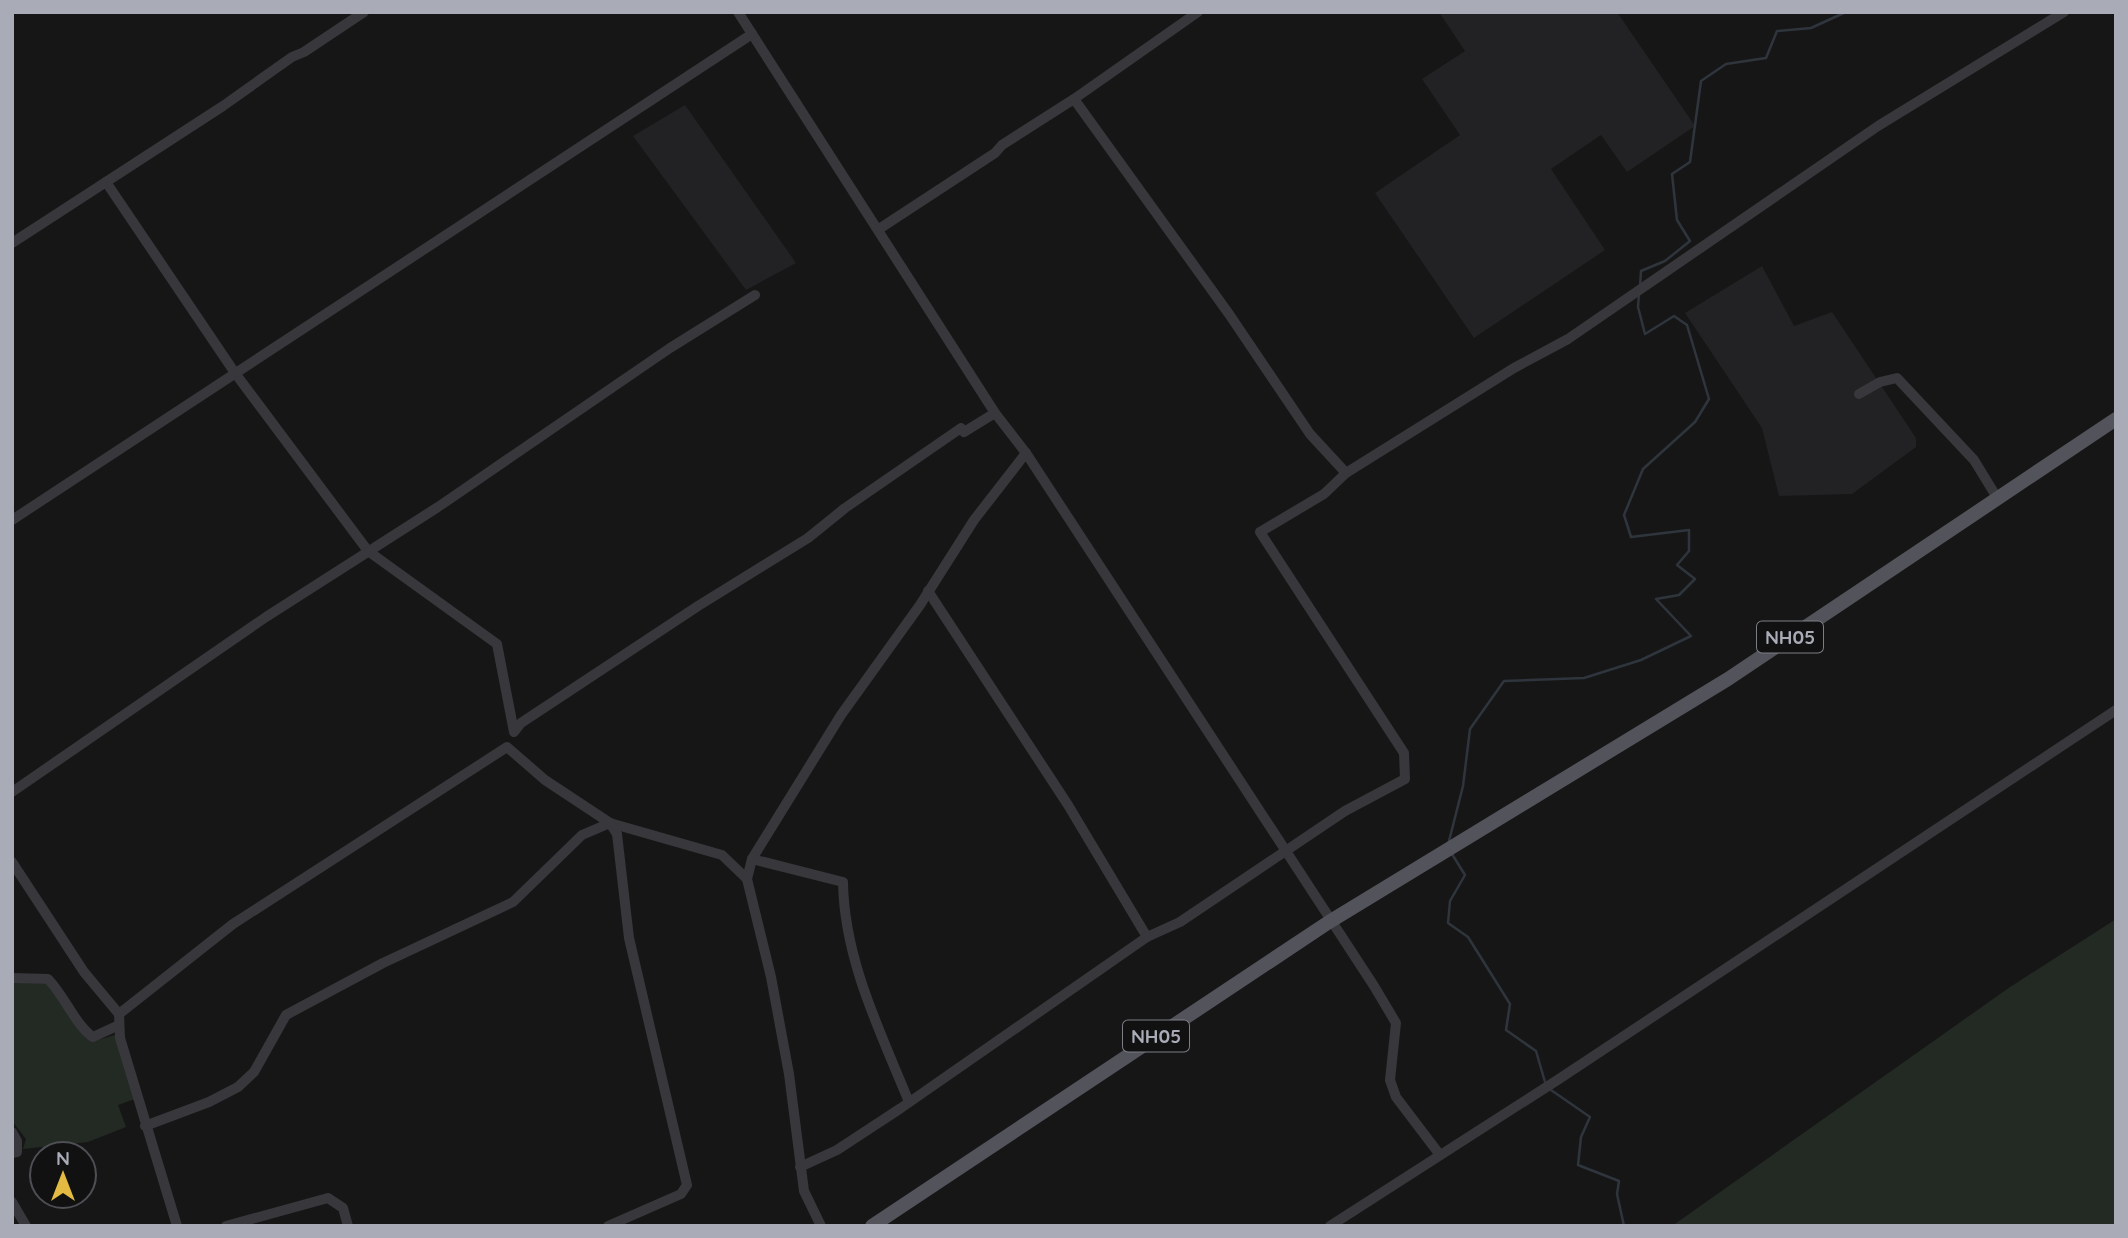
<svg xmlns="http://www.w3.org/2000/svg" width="2128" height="1238" font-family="Quicksand,sans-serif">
	<rect width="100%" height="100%" fill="#161617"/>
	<!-- built -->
	<g fill="#222224">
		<path d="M1439 12H1617L1695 126 1627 172 1601 135 1551 169 1605 250 1474 338 1375 193 1460 135 1422 79 1465 51Z"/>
		<path d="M685 105 796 263 746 290 633 136Z"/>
		<path d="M1762 266 1794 326 1832 312 1916 438V447L1852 494 1779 496 1762 428 1685 313Z"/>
	</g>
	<!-- green -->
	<g fill="#222a23">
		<path d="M2116 919V1226H1672L2010 987Z"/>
		<path d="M12 982 48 984 91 1042 115 1035 135 1099 118 1105 126 1127 88 1142 23 1149 26 1139 12 1121Z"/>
	</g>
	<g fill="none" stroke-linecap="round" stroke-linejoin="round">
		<!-- stream -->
		<g stroke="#2f353c" stroke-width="2.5">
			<path d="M1640 286 1641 271 1665 261 1690 241 1677 220 1672 174 1690 162 1701 81 1726 64 1766 58 1777 31 1811 28 1846 12"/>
			<path d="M1449 841 1463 786 1470 729 1504 681 1584 678 1641 660 1691 636 1656 599 1679 595 1695 579 1677 565 1689 551V530L1631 537 1624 515 1643 469 1695 422 1709 399 1687 325 1674 316 1645 334 1638 307 1639 293"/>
			<path d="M1452 854 1465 875 1450 901 1448 923 1468 937 1510 1004 1506 1030 1536 1051 1545 1082"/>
			<path d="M1551 1090 1590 1117 1581 1137 1578 1165 1619 1181 1617 1194 1624 1226"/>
		</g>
		<!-- minor -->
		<g stroke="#37373c" stroke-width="10">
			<path d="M738 12 995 413 1026 453 1374 986 1396 1023 1390 1080 1396 1097 1440 1155"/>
			<path d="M106 182 235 373 368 551 497 644 514 732 521 723 698 606 808 538 845 508 961 428 964 432 995 413"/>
			<path d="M879 229 995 153 1002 145 1074 99 1198 12"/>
			<path d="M12 243 223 106 292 57 304 52 364 12"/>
			<path d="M1859 394 1880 382 1897 378 1974 460 1996 496"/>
			<path d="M1346 473 1514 368 1568 339 1878 126 2064 12"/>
			<path d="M12 520 752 34"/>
			<path d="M928 591 1068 805 1147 937"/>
			<path d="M12 792 266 617 438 507 670 348 755 295"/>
			<path d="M752 859 843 882C844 959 880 1031 909 1102"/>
			<path d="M12 862 84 972 119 1014 120 1038 177 1226"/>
			<path d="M12 978 48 979C64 995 76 1026 93 1037L119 1025"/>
			<path d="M119 1014 233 924 507 747 545 780 610 823 722 855 747 879"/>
			<path d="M145 1126 209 1102 238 1087 254 1072 286 1015 383 963 513 902 582 835 610 823 617 834 629 938 687 1185 681 1194 608 1226"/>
			<path d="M12 1132 17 1141V1152L12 1153"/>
			<path d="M800 1167 837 1150 901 1108 1147 937 1180 922 1345 811 1405 779 1404 753 1260 532 1324 494 1346 473 1310 434 1229 314 1074 99"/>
			<path d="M12 1202 26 1226"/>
			<path d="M226 1226 328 1198 343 1208 348 1226"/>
			<path d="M821 1226 804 1191 789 1074 771 977 747 879 752 859 841 715 920 605 974 520 1026 453"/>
			<path d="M1330 1226 1559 1079 2116 710"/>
		</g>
		<!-- major -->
		<path stroke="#53545b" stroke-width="14" d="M872 1226 1329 922 1728 679 2116 419"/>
	</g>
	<g text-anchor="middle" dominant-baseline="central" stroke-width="7" stroke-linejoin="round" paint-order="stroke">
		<!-- shield labels -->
		<g fill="#111112" stroke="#7b7e85" stroke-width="2">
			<rect x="1757" y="621.5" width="66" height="31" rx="5"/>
			<rect x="1123" y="1020.5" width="66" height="31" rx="5"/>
		</g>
		<g font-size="19" font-weight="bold" fill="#a9acb6">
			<text x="1790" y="637">NH05</text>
			<text x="1156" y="1036">NH05</text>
		</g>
	</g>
	<!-- border -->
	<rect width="2128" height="1238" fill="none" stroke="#a9acb6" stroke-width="28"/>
	<!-- north arrow -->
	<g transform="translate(63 1175)"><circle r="33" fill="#111112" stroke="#4e4f54" stroke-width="2"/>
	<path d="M0-5L12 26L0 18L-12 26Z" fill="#e3bb42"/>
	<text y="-10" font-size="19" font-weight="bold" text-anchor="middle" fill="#a9acb6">N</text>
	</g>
</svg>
